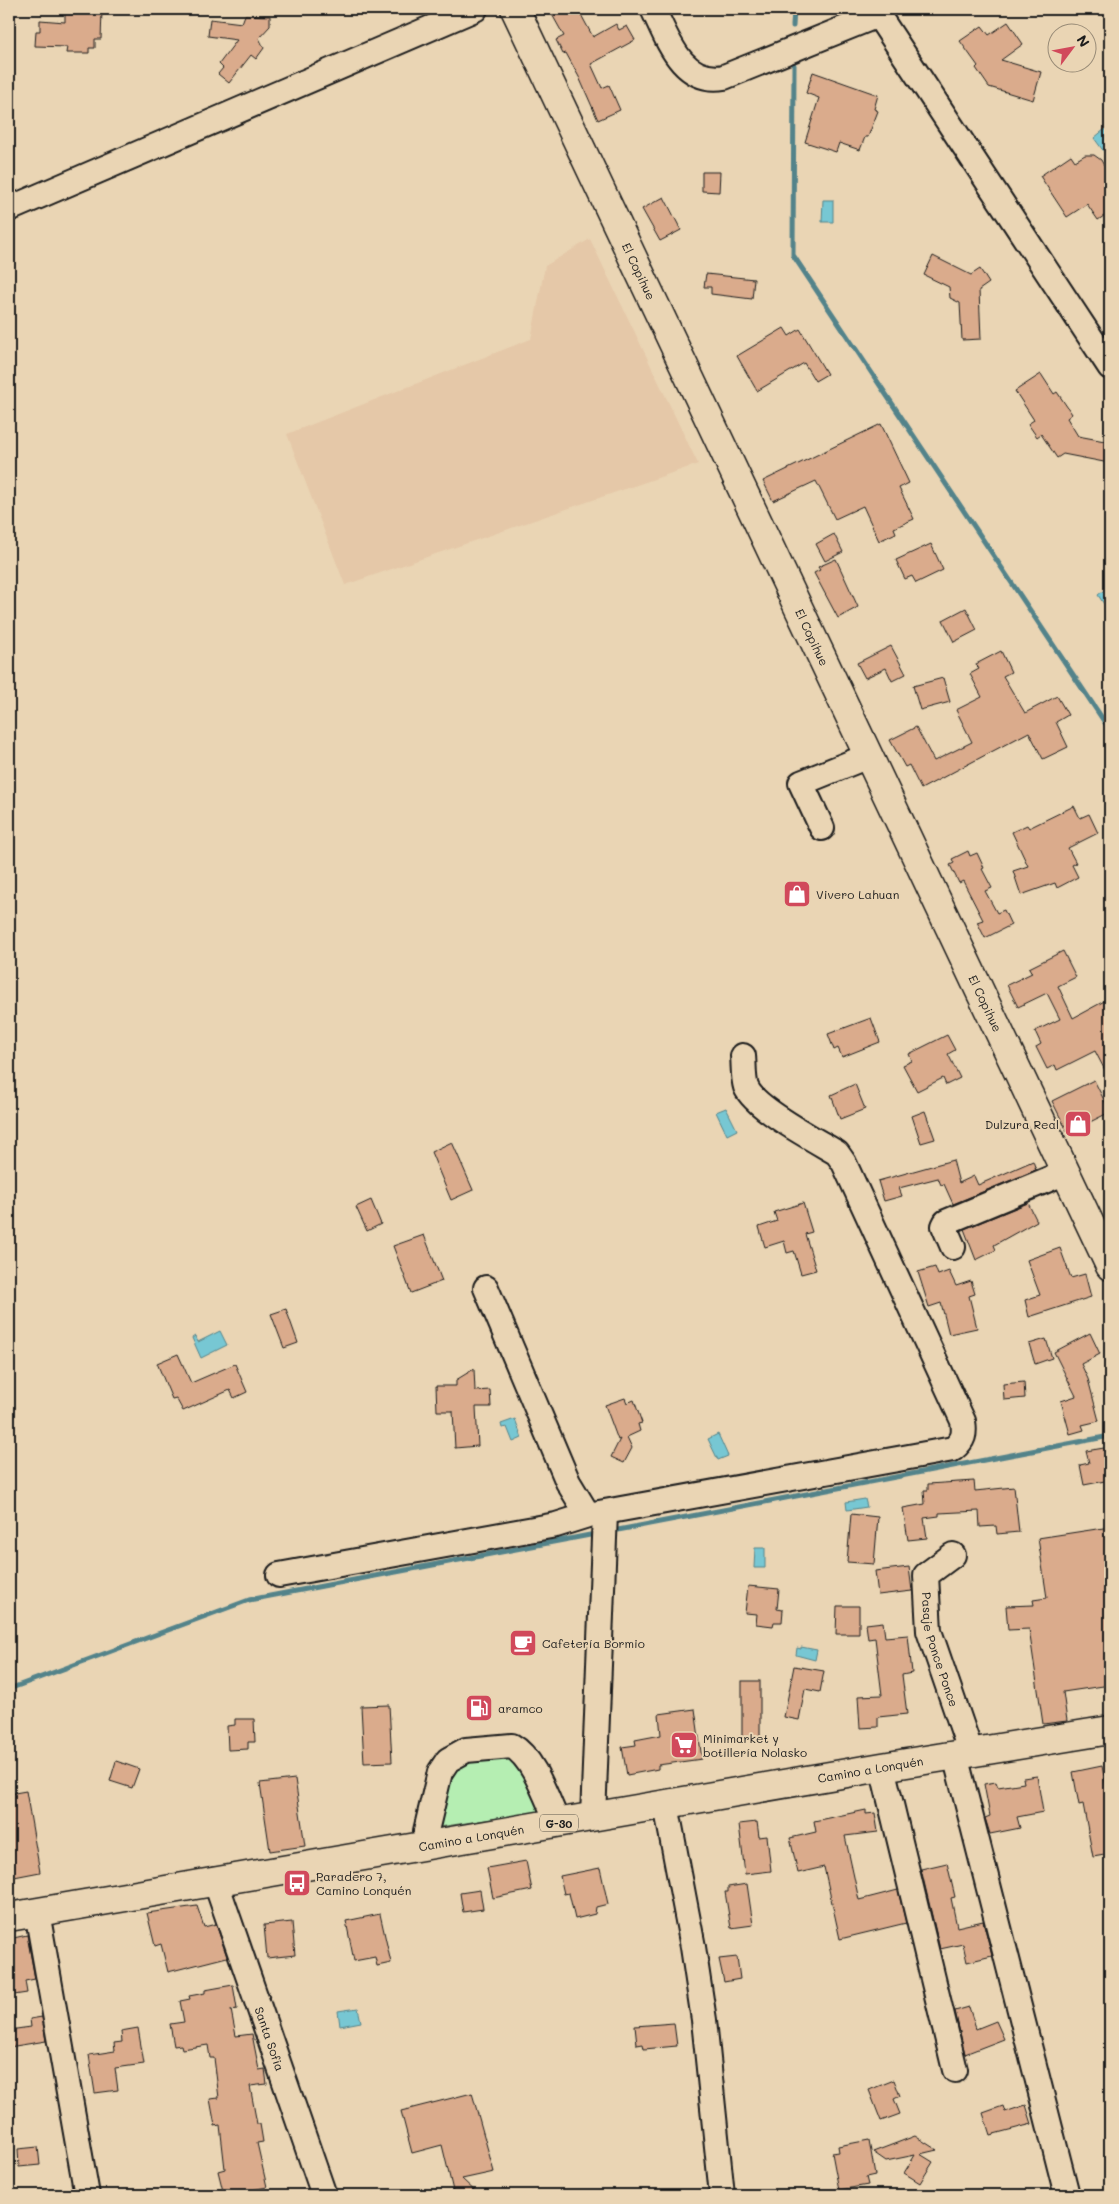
<svg xmlns="http://www.w3.org/2000/svg" width="1119" height="2204" font-family="Mali,sans-serif">
	<rect width="100%" height="100%" fill="#ead5b4"/>
	<filter id="ink" filterUnits="userSpaceOnUse"><feTurbulence type="fractalNoise" baseFrequency=".02" numOctaves="2"/><feDisplacementMap in="SourceGraphic" scale="10" xChannelSelector="R" yChannelSelector="G"/><feConvolveMatrix kernelMatrix="1 2 1 2 8 2 1 2 1" color-interpolation-filters="sRGB"/></filter>
	<g filter="url(#ink)">
		<!-- built -->
		<path fill="#e5c8a8" d="M590 239 698 464 345 585 287 434 531 339 545 266Z"/>
		<!-- green -->
		<path fill="#b5eeb2" stroke="#688567" d="M506 1755 518 1765 542 1806 538 1812 439 1827 451 1763Z"/>
		<!-- water -->
		<g fill="#77c7d3" stroke="#53838a">
			<path d="M1105 129 1110 136V160L1094 138Z"/>
			<path d="M823 200H833V222H822Z"/>
			<path d="M1108 587 1110 590V613L1098 595Z"/>
			<path d="M726 1108 737 1130 727 1135 716 1112Z"/>
			<path d="M220 1331 227 1345 201 1358 192 1338 195 1336 198 1342Z"/>
			<path d="M515 1419 522 1438 513 1442 507 1427 502 1428 501 1424Z"/>
			<path d="M718 1434 728 1456 718 1460 708 1439Z"/>
			<path d="M865 1499 867 1507 847 1510 846 1502Z"/>
			<path d="M755 1548H765V1568H754Z"/>
			<path d="M801 1647 817 1650 815 1660 796 1655 797 1648 801 1649Z"/>
			<path d="M358 2008 361 2022 340 2026 338 2011Z"/>
		</g>
		<g fill="none" stroke-linecap="round" stroke-linejoin="round">
			<!-- stream -->
			<g stroke="#53838a" stroke-width="5">
				<path d="M793 26 794 9"/>
				<path d="M794 65 793 255 1110 730"/>
				<path d="M618 1530 1110 1436"/>
				<path d="M9 1689 249 1600 590 1535"/>
			</g>
		</g>
		<!-- building -->
		<g fill="#daab8c" stroke="#1c1c1c">
			<path d="M69 9H92V11H102L101 39H95V48H89V53H66L67 47 35 46 36 31H40V20L65 22V12H69Z"/>
			<path d="M549 9H578L593 37 616 24 619 30 627 26 635 40 591 64 602 88 609 85 620 110 598 120 579 77 566 53 563 54 556 40 564 36Z"/>
			<path d="M245 15 270 16V26L259 38 264 48 256 59 251 55 229 83 218 74 223 68 219 64 237 40 208 36 210 19 242 23Z"/>
			<path d="M1008 22 1023 44 1001 60 1041 72 1033 100 989 87 976 68 978 66 960 41 982 26 989 35Z"/>
			<path d="M813 72 878 95 874 109 878 111 868 137H865L860 150 839 143 836 152 805 142 819 98 806 93Z"/>
			<path d="M1071 155 1075 161 1085 155H1094L1101 160 1110 177V212L1098 220 1087 204 1067 217 1040 176Z"/>
			<path d="M702 172H720L719 192 702 191Z"/>
			<path d="M664 197 681 230 660 241 642 209Z"/>
			<path d="M933 256 971 275 980 269 989 283 979 290 981 339 962 340 960 303 950 298 949 287 924 275Z"/>
			<path d="M706 274 754 279 752 299 711 294V287H704Z"/>
			<path d="M784 328 789 336 800 329 827 374 815 381 804 363 757 391 737 356Z"/>
			<path d="M1041 374 1054 394 1057 392 1072 414 1067 418 1078 436 1110 442 1109 463 1063 454 1057 458 1041 434 1037 437 1028 424 1034 420 1015 391Z"/>
			<path d="M881 424 909 483 899 488 914 519 894 528 896 533 879 541 863 506 835 519 816 481 773 501 763 481Z"/>
			<path d="M834 534 843 552 825 561 816 544Z"/>
			<path d="M931 544 943 570 916 583 912 576 905 579 896 560Z"/>
			<path d="M836 559 858 607 838 618 814 573 820 570 818 567Z"/>
			<path d="M966 608 977 630 954 642 943 620Z"/>
			<path d="M891 646 906 674 892 681 886 668 865 678 857 663Z"/>
			<path d="M1001 651 1011 672 1003 676 1025 713 1057 696 1068 715 1056 722 1068 747 1043 759 1029 732 921 789 909 765 905 767 890 740 916 727 934 761 972 742 956 710 982 697 970 674 979 669 976 664Z"/>
			<path d="M943 678 950 702 920 710 913 686Z"/>
			<path d="M1074 806 1080 818 1089 814 1098 833 1068 848 1076 863 1072 865 1078 877 1057 888 1055 883 1021 895 1013 871 1028 866 1012 832 1027 825 1029 828Z"/>
			<path d="M968 851 970 856 977 853 984 868 982 869 992 888 985 891 997 913 1004 910 1011 925 985 938 977 922 983 920 963 881 959 883 950 865 954 863 952 859Z"/>
			<path d="M1063 951 1076 977 1058 986 1073 1018 1110 998V1080L1095 1051 1057 1070 1055 1065 1047 1069 1036 1047 1041 1044 1035 1031 1060 1019 1047 993 1018 1007 1007 985 1032 973 1029 968Z"/>
			<path d="M871 1018 880 1042 842 1057 838 1048 834 1050 828 1034Z"/>
			<path d="M947 1035 955 1050 948 1054 960 1078 946 1085 943 1078 917 1091 903 1065 912 1061 909 1054Z"/>
			<path d="M1094 1080 1110 1112 1068 1133 1052 1101Z"/>
			<path d="M855 1084 865 1109 840 1119 831 1095Z"/>
			<path d="M925 1111 935 1139 921 1143 912 1116Z"/>
			<path d="M452 1142 473 1190 451 1200 431 1152Z"/>
			<path d="M953 1160 959 1183 974 1176 978 1185 1033 1161 1036 1170 953 1204 944 1184 941 1185 938 1178 899 1188 902 1196 884 1201 878 1181Z"/>
			<path d="M371 1200 381 1224 367 1231 356 1207Z"/>
			<path d="M803 1203 812 1232 805 1234 816 1270 801 1274 794 1251 787 1253 784 1241 765 1247 759 1227 777 1221 774 1212Z"/>
			<path d="M1028 1203 1037 1221 994 1245 996 1250 976 1260 964 1229Z"/>
			<path d="M424 1235 442 1281 411 1293 393 1246Z"/>
			<path d="M1060 1248 1071 1278 1085 1274 1091 1297 1029 1317 1025 1300 1040 1295 1027 1260Z"/>
			<path d="M935 1267 938 1275 949 1271 956 1286 971 1281 975 1294 969 1296 977 1328 949 1334 941 1303 929 1307 918 1272Z"/>
			<path d="M286 1309 298 1343 284 1348 271 1314Z"/>
			<path d="M1090 1333 1100 1354 1081 1364 1088 1379 1099 1421 1082 1425 1084 1430 1070 1434 1061 1401 1076 1396 1054 1352Z"/>
			<path d="M1046 1339 1052 1358 1035 1364 1029 1344Z"/>
			<path d="M178 1354 191 1383 235 1364 247 1392 234 1398 230 1390 183 1411 176 1398 172 1399 157 1363Z"/>
			<path d="M474 1369 475 1391 490 1390 491 1407H476L478 1446 455 1448 453 1411H437L436 1386H456V1380Z"/>
			<path d="M1024 1382 1025 1398 1004 1400 1003 1384Z"/>
			<path d="M625 1398 627 1403 634 1400 642 1423 638 1424 640 1431 627 1437 632 1448 624 1463 611 1457 620 1439 618 1440 605 1405Z"/>
			<path d="M1110 1447V1480L1084 1485 1080 1465 1089 1463 1086 1451Z"/>
			<path d="M974 1481 975 1491 1014 1487 1019 1532 997 1534 996 1526 980 1527 979 1511 939 1513V1516L924 1518 927 1538 908 1540 903 1508 925 1504 924 1490H928V1484Z"/>
			<path d="M851 1514 878 1517 874 1564 847 1562Z"/>
			<path d="M1110 1527V1685L1063 1692 1067 1721 1043 1724 1029 1629 1008 1630 1006 1606 1034 1605 1033 1600 1047 1598 1038 1538Z"/>
			<path d="M909 1567 912 1591 878 1595 875 1571Z"/>
			<path d="M748 1586 779 1589 777 1609 783 1610 782 1622H774L773 1626 756 1624 757 1614 745 1613Z"/>
			<path d="M837 1606H859V1634H836Z"/>
			<path d="M883 1622 885 1637 908 1635 912 1673 902 1675 907 1714 878 1717V1727L860 1728 858 1696 882 1695 875 1638 868 1639 866 1624Z"/>
			<path d="M794 1666 824 1671 820 1692 805 1689 799 1720 784 1717Z"/>
			<rect x="742" y="1681" width="18" height="56"/>
			<path d="M389 1705 392 1762 364 1763 361 1706Z"/>
			<path d="M695 1709 702 1759 658 1765V1769L627 1775 622 1747 636 1745 635 1740 661 1735 659 1714Z"/>
			<path d="M235 1719H254L255 1742H248V1749L228 1750 227 1726 235 1725Z"/>
			<path d="M116 1761 139 1769 132 1788 110 1781Z"/>
			<path d="M1102 1766 1110 1808V1854L1093 1857 1083 1804 1079 1805 1073 1772Z"/>
			<path d="M1037 1776 1043 1812 1017 1817 1020 1828 990 1834 985 1818 990 1816 984 1784 996 1782 998 1787 1024 1783 1023 1778Z"/>
			<path d="M295 1779 305 1846 270 1851 260 1783Z"/>
			<path d="M26 1791 40 1872 9 1878V1794Z"/>
			<path d="M866 1810V1814L875 1813 878 1832 845 1836 859 1900 898 1890 906 1923 840 1939 824 1867 798 1873 790 1838 816 1832 814 1821Z"/>
			<path d="M757 1822 759 1837 767 1836 771 1871 745 1874 739 1824Z"/>
			<path d="M526 1861 532 1890 493 1898 487 1868Z"/>
			<path d="M947 1863 955 1897 951 1898 957 1927 983 1921 992 1956 967 1962 963 1944 940 1949 921 1869Z"/>
			<path d="M600 1868 608 1904 596 1907 595 1914 575 1919 569 1893 564 1894 560 1876Z"/>
			<path d="M747 1884 753 1925 731 1928 725 1892H728V1887Z"/>
			<path d="M480 1890 483 1909 463 1912 460 1893Z"/>
			<path d="M197 1906 204 1927 216 1924 227 1957 168 1972 161 1944 155 1946 147 1913Z"/>
			<path d="M380 1914 391 1963 377 1966 375 1957 354 1961 346 1921Z"/>
			<path d="M292 1922 295 1955 267 1958 264 1925Z"/>
			<path d="M27 1935 35 1979 25 1981 27 1993 14 1995 9 1968V1939Z"/>
			<path d="M737 1957 740 1979 724 1982 719 1959Z"/>
			<path d="M233 1985 237 2009 231 2010 236 2036 252 2034 259 2070 265 2069 267 2084 250 2086 257 2124H260L263 2142 257 2143 267 2187 241 2192 242 2195H224L218 2171 225 2169 220 2125 215 2126 210 2099 219 2098 214 2058H210L208 2045 182 2049 181 2045 174 2046 170 2024 184 2022 180 2001 190 1999 189 1996 205 1993V1990Z"/>
			<path d="M969 2007 976 2029 996 2021 1004 2039 965 2054 955 2011Z"/>
			<path d="M42 2017 46 2041 9 2047V2030L31 2027 30 2019Z"/>
			<path d="M674 2023 677 2046 644 2049 643 2044 637 2045 635 2026Z"/>
			<path d="M138 2028 144 2064 115 2068 118 2090 95 2093 89 2055 115 2051 114 2043 122 2042 121 2031Z"/>
			<path d="M894 2080 900 2096 894 2099 900 2114 881 2121 869 2090Z"/>
			<path d="M472 2093 494 2172 462 2179 479 2195H454L442 2145 412 2153 401 2111Z"/>
			<path d="M1026 2105 1032 2124 990 2135 983 2113 1003 2106 1005 2112Z"/>
			<path d="M915 2136 937 2150 920 2154 933 2162 920 2183 904 2173 915 2155 886 2161 873 2152Z"/>
			<path d="M869 2140 875 2175 866 2177 868 2185 839 2190 832 2153 839 2152 838 2146Z"/>
			<path d="M38 2147 40 2165 19 2167 18 2149Z"/>
		</g>
		<g fill="none" stroke-linecap="round" stroke-linejoin="round">
			<!-- minor casing -->
			<g stroke="#1c1c1c" stroke-width="28">
				<g id="minor">
					<path d="M653 9C668 40 682 84 724 77L878 15 1110 367"/>
					<path d="M9 209 475 9"/>
					<path d="M822 828 801 783 868 756"/>
					<path d="M953 1247 944 1226 946 1222 1066 1172"/>
					<path d="M486 1288 568 1482 588 1515"/>
					<path id="s1" d="M953 1555 926 1575 929 1631 971 1753"/>
					<path d="M279 1575 556 1525 588 1515 953 1449C964 1440 965 1434 963 1421L844 1163 837 1153C817 1141 754 1108 746 1087 743 1078 744 1065 743 1056"/>
					<path d="M955 1755 1067 2195"/>
					<path d="M882 1767 955 2070"/>
					<path d="M666 1805 693 1947 704 2020 722 2195"/>
					<path d="M593 1817 605 1513"/>
					<path d="M426 1845V1831L440 1772 448 1760 466 1750 512 1746C534 1758 547 1800 558 1823"/>
					<path id="s2" d="M215 1880 324 2195"/>
					<path d="M37 1912 87 2195"/>
				</g>
			</g>
			<!-- major casing -->
			<g stroke="#1c1c1c" stroke-width="31">
				<g id="major">
					<path id="s3" d="M515 9 1110 1266"/>
					<path id="s4" d="M9 1917 882 1767 1110 1730"/>
				</g>
			</g>
			<!-- minor -->
			<use href="#minor" stroke="#ead5b4" stroke-width="24"/>
			<!-- major -->
			<use href="#major" stroke="#ead5b4" stroke-width="28"/>
		</g>
	</g>
	<!-- icons -->
	<defs>
		<g id="shop-square" transform="scale(1.4375)"><rect x="-9" y="-9" width="18" height="18" rx="4" fill="#d1495b" stroke="#ead5b4"/><path d="M-5-2.5h2.3a2.7 3.5 0 0 1 5.4 0H5L5.5 6h-11ZM-1.5-2.5h3a1.5 2.3 0 0 0-3 0Z" fill="#fff"/></g>
		<g id="cafe-square" transform="scale(1.4375)"><rect x="-9" y="-9" width="18" height="18" rx="4" fill="#d1495b" stroke="#ead5b4"/><path d="M-5.5-4.5H6V0H3Q3 3.5 0 3.5H-2.5Q-5.5 3.5-5.5 0ZM3-3.2v2h1.7v-2ZM-6 4.5H4V6H-6Z" fill="#fff"/></g>
		<g id="fuel-square" transform="scale(1.4375)"><rect x="-9" y="-9" width="18" height="18" rx="4" fill="#d1495b" stroke="#ead5b4"/><path d="M-5.5-6h7V0h2V4h1.3V-2.5L3-4.5l.8-.8L6-3V5H2.5V1h-1V6h-7ZM-4.2-4.7v3.2H.2V-4.7Z" fill="#fff"/></g>
		<g id="supermarket-square" transform="scale(1.4375)"><rect x="-9" y="-9" width="18" height="18" rx="4" fill="#d1495b" stroke="#ead5b4"/><path d="M-6-5.5h2.5l.6 2H6L4.5 2H-2.5L-4.4-4H-6ZM-1.5 3.2a1.3 1.3 0 1 0 .1 0ZM3 3.2a1.3 1.3 0 1 0 .1 0Z" fill="#fff"/></g>
		<g id="bus-square" transform="scale(1.4375)"><rect x="-9" y="-9" width="18" height="18" rx="4" fill="#d1495b" stroke="#ead5b4"/><path d="M-5-6H5V4H4V6H2V4H-2V6H-4V4H-5ZM-3.5-4V0h7V-4ZM-3.5 1.2v1.5H-2V1.2ZM2 1.2v1.5H3.5V1.2Z" fill="#fff"/></g>
	</defs>
	<g fill-rule="evenodd">
		<use href="#shop-square" x="797" y="894"/>
		<use href="#shop-square" x="1078" y="1124"/>
		<use href="#cafe-square" x="523" y="1643"/>
		<use href="#fuel-square" x="479" y="1708"/>
		<use href="#supermarket-square" x="684" y="1745"/>
		<use href="#bus-square" x="297" y="1883"/>
	</g>
	<g text-anchor="middle" dominant-baseline="central" stroke-width="4" stroke-linejoin="round" paint-order="stroke">
		<!-- shield labels -->
		<rect fill="#ead5b4" stroke="#5a544a" stroke-width="1" x="540" y="1814.5" width="38" height="17" rx="4"/>
		<g font-size="11" font-weight="bold" fill="#1c1c1c">
			<text x="559" y="1823">G-30</text>
		</g>
		<!-- street labels -->
		<g font-size="12" fill="#1c1c1c" stroke="#ead5b4">
			<text stroke="none"><textPath href="#s3" startOffset="290">El Copihue</textPath></text>
			<text stroke="none"><textPath href="#s3" startOffset="695">El Copihue</textPath></text>
			<text stroke="none"><textPath href="#s3" startOffset="1100">El Copihue</textPath></text>
			<text stroke="none"><textPath href="#s1" startOffset="110">Pasaje Ponce Ponce</textPath></text>
			<text stroke="none"><textPath href="#s4" startOffset="874">Camino a Lonquén</textPath></text>
			<text stroke="none"><textPath href="#s4" startOffset="469">Camino a Lonquén</textPath></text>
			<text stroke="none"><textPath href="#s2" startOffset="168">Santa Sofia</textPath></text>
		</g>
		<!-- poi labels -->
		<g font-size="12" fill="#1c1c1c" stroke="#ead5b4" text-anchor="start">
			<text x="816" y="894">Vivero Lahuan</text>
			<text x="1059" y="1124" text-anchor="end">Dulzura Real</text>
			<text x="542" y="1643">Cafetería Bormio</text>
			<text x="498" y="1708">aramco</text>
			<text x="703" y="1738">Minimarket y<tspan x="703" dy="14">botillería Nolasko</tspan></text>
			<text x="316" y="1876">Paradero 7,<tspan x="316" dy="14">Camino Lonquén</tspan></text>
		</g>
	</g>
	<!-- margin -->
	<rect width="1119" height="2204" fill="none" stroke="#ead5b4" stroke-width="30"/>
	<rect x="15" y="15" width="1089" height="2174" fill="none" stroke="#1c1c1c" stroke-width="2" filter="url(#ink)"/>
	<!-- north arrow -->
	<g transform="translate(1072 48) rotate(58)"><circle r="24" fill="#ead5b4" stroke="#988b77"/>
	<path d="M0-4L9 19L0 12L-9 19Z" fill="#d1495b"/>
	<text y="-8" font-size="14" font-weight="bold" text-anchor="middle" fill="#1c1c1c">N</text>
	</g>
</svg>
